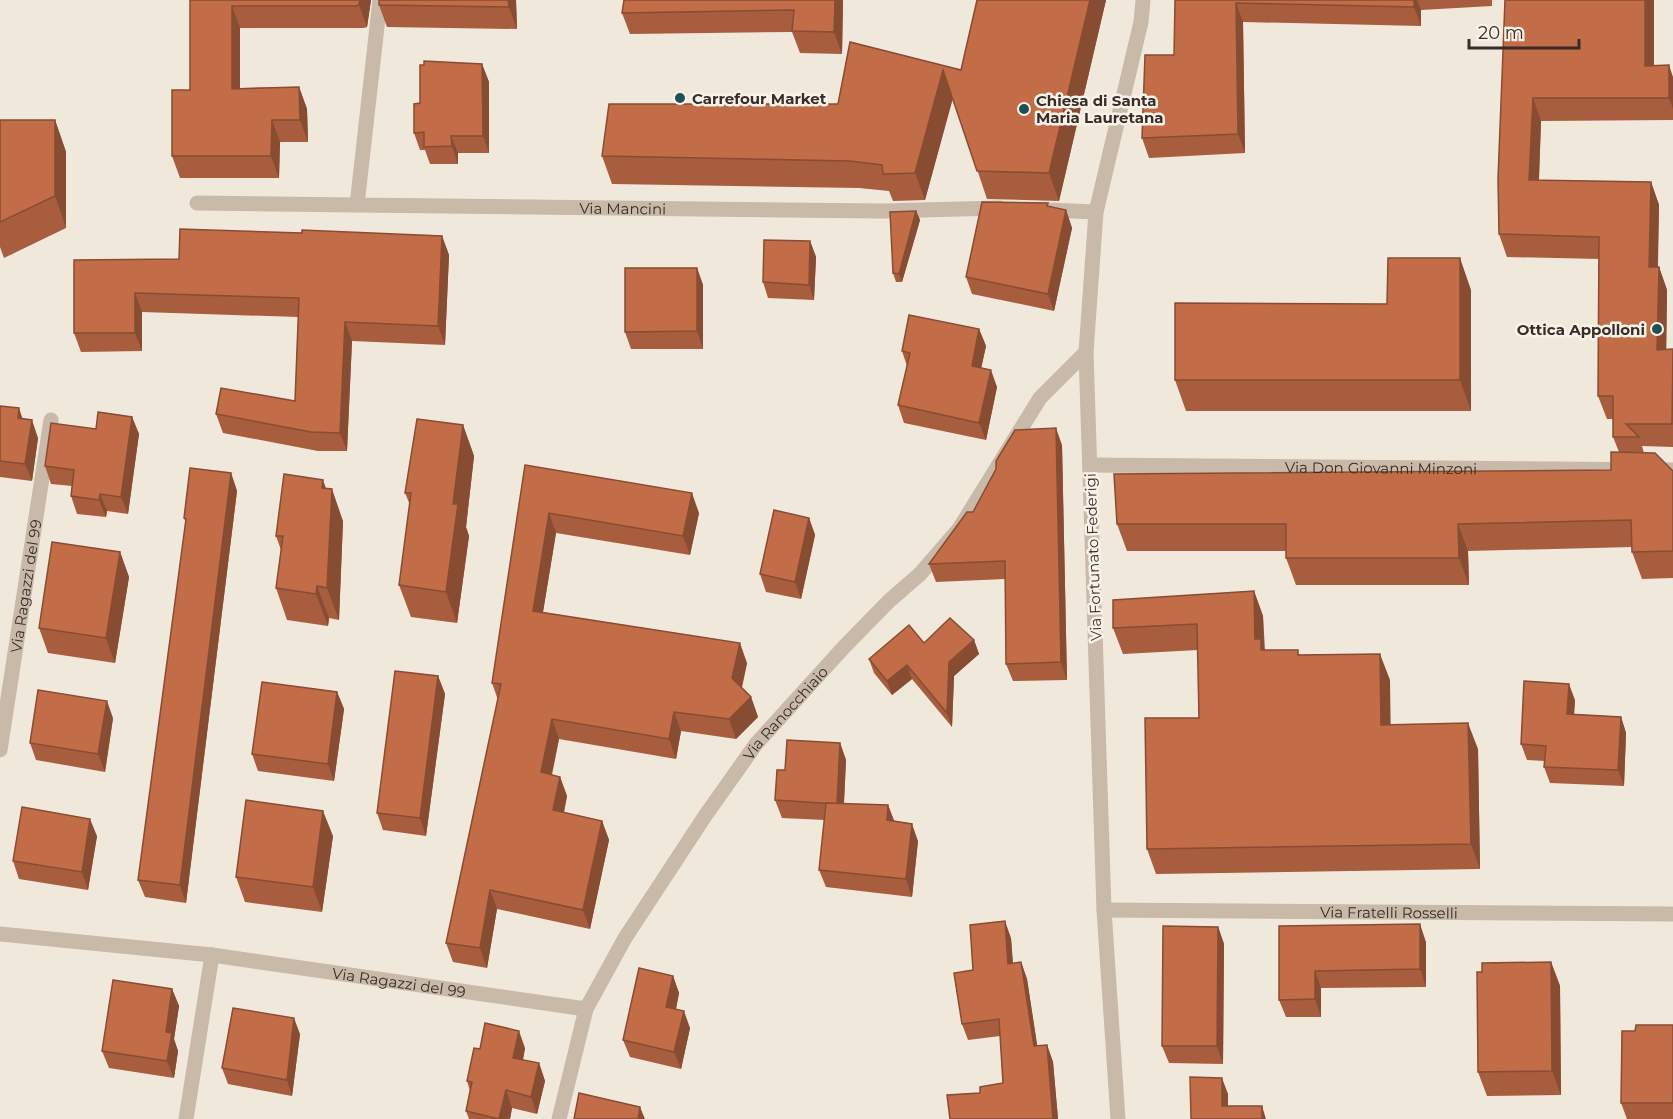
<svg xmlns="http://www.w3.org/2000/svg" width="1673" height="1119" font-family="Montserrat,sans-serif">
	<rect width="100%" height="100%" fill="#f1e8dc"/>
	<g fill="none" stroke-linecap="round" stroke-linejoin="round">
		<!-- minor -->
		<g stroke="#c9b9a8" stroke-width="15">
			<path id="s1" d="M380 0 357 205 882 211 1000 208"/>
			<path d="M197 203 357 205"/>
			<path d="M1048 210 1096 212"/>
			<path id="s2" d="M1090 465 1673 470"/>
			<path id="s3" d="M0 750 51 420"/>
			<path id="s4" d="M1104 910 1673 914"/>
			<path id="s5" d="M0 934 212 955 586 1009"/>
			<path d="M186 1119 212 955"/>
			<path id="s6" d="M559 1119 586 1009 625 938 705 816 756 744 844 647 889 601 920 574 959 529 1040 398 1086 352"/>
			<path d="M1118 1119 1104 910 1086 352 1096 212 1141 22 1143 0"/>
		</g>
	</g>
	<!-- wall -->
	<g fill="#a75d3e">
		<path d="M190 0H371L367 27 364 28H240V88L299 87 307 109 308 142H280L279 178H180L172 156 190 90Z"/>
		<path d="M379 0H516L517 29 387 27 379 5Z"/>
		<path d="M624 0H843L842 54 800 53 792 32 630 34 622 13Z"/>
		<path d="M977 0H1106L1059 201 987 199 953 98 925 200 893 201 889 191 859 188 612 184 602 156 838 104 961 70Z"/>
		<path d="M1175 0H1492V6L1421 10V26L1243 22 1245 153 1149 158 1142 138 1174 55Z"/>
		<path d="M1505 0H1654V66L1673 77V120L1541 121 1539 180 1651 182 1659 205 1658 267H1659L1667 290 1666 349 1673 350V447L1642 446 1644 453 1673 471V578L1642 579 1632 552V547L1468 551 1469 585H1296L1286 558V551H1127L1117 524 1611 470 1619 452 1613 437V419H1607L1598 396 1599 259 1507 257 1499 234Z"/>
		<path d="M482 64 489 82V153H458V164H430L425 150H420L414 133Z"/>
		<path d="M0 120H55L66 152V228L4 258 0 247Z"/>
		<path d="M1049 207 1066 210 1072 228 1054 311 972 294 966 277Z"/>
		<path d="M916 211 920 220 902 282H896L893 273Z"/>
		<path d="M302 233 442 236 449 255 445 345 352 341 347 451H318L223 433 216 414 295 401 298 317 142 312V351L81 352 74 333 179 259Z"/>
		<path d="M810 241 816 257 814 300 768 298 763 282Z"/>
		<path d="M697 268 703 285V349H631L625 332Z"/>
		<path d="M1471 290V411H1186L1175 380 1387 304Z"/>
		<path d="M979 329 986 346 981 368 997 387 986 440 904 423 898 405 907 366 902 351Z"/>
		<path d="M0 406 23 419 38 438 32 481 0 477Z"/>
		<path d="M132 417 139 434 128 514 107 511 106 517 77 514 71 496 72 486 51 484 45 466 96 429Z"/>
		<path d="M463 425 474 456 466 527 469 536 457 623 411 617 399 585 410 505 405 493Z"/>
		<path d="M1062 445 1067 680 1013 681 1006 664 1005 579 936 582 929 564 973 512Z"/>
		<path d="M525 465 699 513 690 555 556 533 543 612 747 663 742 688 751 697 758 717 736 739 681 731 676 759 559 739 552 775 560 777 567 796 564 813 602 821 609 840 590 929 497 909 487 968 453 962 446 943 498 700 492 683Z"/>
		<path d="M231 473 237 491 186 903 145 897 138 880 186 523 184 518Z"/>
		<path d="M326 489 343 521 339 620 329 618 328 626 287 620 276 588 281 550 276 536Z"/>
		<path d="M809 518 815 535 801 599 766 592 760 574Z"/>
		<path d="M120 552 129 577 115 663 48 653 39 628Z"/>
		<path d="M1254 591 1263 616 1265 650 1300 655 1390 680V725L1478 749 1480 869 1156 874 1147 849 1199 718 1198 650 1123 654 1113 628Z"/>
		<path d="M974 640 979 654 954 676 952 727 912 679 892 695 874 673 869 659 924 643Z"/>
		<path d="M438 676 445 694 426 836 383 830 377 813Z"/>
		<path d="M337 692 344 709 334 781 258 771 252 754Z"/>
		<path d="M1575 700 1574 714 1621 717 1626 733 1624 786 1550 783 1544 767 1545 761 1527 760 1521 744Z"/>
		<path d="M113 718 105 772 36 760 30 743Z"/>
		<path d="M840 743 846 760 844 804 888 805 894 821 918 841 912 897 826 887 819 870 825 820 782 818 775 800 785 770Z"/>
		<path d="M97 836 88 890 19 879 13 861Z"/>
		<path d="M333 836 322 912 245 902 236 877Z"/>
		<path d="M1279 926 1426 942V987L1321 988V1017H1286L1279 1000Z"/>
		<path d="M1218 927 1224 944 1223 1064 1169 1063 1162 1046Z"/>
		<path d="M1011 938 1013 964 1021 962 1027 979 1037 1046 1047 1045 1053 1062 1058 1119H950L980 1093 1003 1083 1000 1036 968 1040 962 1024 973 970Z"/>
		<path d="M1551 962 1560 986 1561 1095 1487 1096 1478 1072Z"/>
		<path d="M673 976 679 993 676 1009 690 1028 681 1069 630 1057 623 1040Z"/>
		<path d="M172 989 179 1006 174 1039 178 1051 174 1078 109 1068 102 1051Z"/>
		<path d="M1673 1025V1119H1627L1621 1103 1635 1031Z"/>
		<path d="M300 1034 292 1096 228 1084 222 1068Z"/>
		<path d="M525 1048 523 1060 539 1063 545 1081 537 1114 512 1108 510 1119H469L466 1111 470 1091 467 1081 480 1049Z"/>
	</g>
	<!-- shaded-wall -->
	<g fill="#884c32">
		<path d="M360 0H371L367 27 359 5Z"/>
		<path d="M508 0H516L517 29 509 7Z"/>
		<path d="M835 0H843L842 54 834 32Z"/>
		<path d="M1090 0H1106L1059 201 1049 173Z"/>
		<path d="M1414 0H1417L1421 10V26L1414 7Z"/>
		<path d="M1645 0H1654V89L1645 66Z"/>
		<path d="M1236 3 1243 22 1245 153 1238 134Z"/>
		<path d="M232 6 240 28V110L232 89Z"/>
		<path d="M482 64 489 82V153L483 136Z"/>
		<path d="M1669 65 1673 77V109L1669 98Z"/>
		<path d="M943 70 953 97 925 200 915 173Z"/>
		<path d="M299 87 307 109 308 142 300 120Z"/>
		<path d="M1533 98 1541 121 1538 202 1529 180Z"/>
		<path d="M55 120 66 152V228L55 196Z"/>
		<path d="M272 120 280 142 279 178 271 156Z"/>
		<path d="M451 136 458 153V164L452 146Z"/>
		<path d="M1651 182 1659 205 1657 290 1649 267Z"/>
		<path d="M1066 210 1072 228 1054 311 1048 294Z"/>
		<path d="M916 211 920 220 902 282 899 274Z"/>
		<path d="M442 236 449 255 445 345 438 326Z"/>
		<path d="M810 241 816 257 814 300 809 285Z"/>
		<path d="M1460 258 1471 290V411L1460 380Z"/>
		<path d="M1659 267 1667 290 1666 372 1657 350Z"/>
		<path d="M697 268 703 285V349L697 331Z"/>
		<path d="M135 293 142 312V351L135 333Z"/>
		<path d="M345 322 352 341 347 451 340 433Z"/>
		<path d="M979 329 986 346 978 383 972 366Z"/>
		<path d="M991 370 997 387 986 440 979 423Z"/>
		<path d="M19 408 25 426 18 418Z"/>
		<path d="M132 417 139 434 128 514 121 497Z"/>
		<path d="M32 420 38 438 32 481 25 464Z"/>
		<path d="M463 425 474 456 466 527 469 536 457 623 446 592 453 504Z"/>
		<path d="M1056 428 1062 445 1067 680 1061 662Z"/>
		<path d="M231 473 237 491 186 903 180 885Z"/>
		<path d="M323 480 331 502 332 489 343 521 339 620 327 588 322 488Z"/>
		<path d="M692 493 699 513 690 555 683 536Z"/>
		<path d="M100 494 107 511 106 517 99 500Z"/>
		<path d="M549 513 556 533 540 630 533 611Z"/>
		<path d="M809 518 815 535 801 599 795 582Z"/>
		<path d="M1458 524 1468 551 1469 585 1459 558Z"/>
		<path d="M120 552 129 577 115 663 106 638Z"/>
		<path d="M317 586 329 618 328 626 316 594Z"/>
		<path d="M1254 591 1263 616 1264 648 1270 664 1255 639Z"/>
		<path d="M974 640 979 654 954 676 952 727 947 713 949 662Z"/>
		<path d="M740 643 747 663 739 698 732 678Z"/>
		<path d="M1380 654 1390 680 1391 750 1381 725Z"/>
		<path d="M907 665 912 679 892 695 887 681Z"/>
		<path d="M438 676 445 694 426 836 420 818Z"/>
		<path d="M1569 684 1575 700 1573 730 1567 714Z"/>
		<path d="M337 692 344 709 334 781 328 764Z"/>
		<path d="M751 697 758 717 736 739 729 719Z"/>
		<path d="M107 701 113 718 105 772 98 754Z"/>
		<path d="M674 712 681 731 676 759 669 739Z"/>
		<path d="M1621 717 1626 733 1624 786 1618 770Z"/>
		<path d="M552 719 559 739 548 791 541 772Z"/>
		<path d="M1468 723 1478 749 1480 869 1471 844Z"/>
		<path d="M840 743 846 760 843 821 837 804Z"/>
		<path d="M560 777 567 796 560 830 553 810Z"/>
		<path d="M888 805 895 823 887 820Z"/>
		<path d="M323 811 333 836 322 912 313 887Z"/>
		<path d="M90 819 97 836 88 890 82 872Z"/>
		<path d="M602 821 609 840 590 929 583 910Z"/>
		<path d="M912 824 918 841 912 897 906 879Z"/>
		<path d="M490 890 497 909 487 968 480 948Z"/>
		<path d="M1005 921 1011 938 1014 981 1008 964Z"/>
		<path d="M1420 924 1426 942V987L1420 969Z"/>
		<path d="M1218 927 1224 944 1223 1064 1217 1046Z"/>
		<path d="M1021 962 1027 979 1040 1063 1034 1046Z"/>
		<path d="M1551 962 1560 986 1561 1095 1552 1071Z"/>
		<path d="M1315 971 1321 988V1017L1315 999Z"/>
		<path d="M673 976 679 993 673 1024 666 1007Z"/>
		<path d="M172 989 179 1006 174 1039 178 1051 174 1078 167 1061 166 1032Z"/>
		<path d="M684 1011 690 1028 681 1069 674 1052Z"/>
		<path d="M294 1018 300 1034 292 1096 287 1080Z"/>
		<path d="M519 1031 525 1048 520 1075 513 1058Z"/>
		<path d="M1047 1045 1053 1062 1058 1119H1053Z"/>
		<path d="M539 1063 545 1081 537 1114 531 1097Z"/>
		<path d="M1222 1078 1228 1094V1119L1222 1106Z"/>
		<path d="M506 1090 512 1108 510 1119H499Z"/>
		<path d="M1262 1106 1266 1119H1262Z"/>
		<path d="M640 1107 645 1119H638Z"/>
	</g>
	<!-- building -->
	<g fill="#c26c48" stroke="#884c32" stroke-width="1.5">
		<path d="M190 0H360L359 5 356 6H232V89L299 87 300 120H272L271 156H172V90H190Z"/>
		<path d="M379 0H508L509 7 379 5Z"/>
		<path d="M624 0H835L834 32 792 31 794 10 622 13Z"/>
		<path d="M977 0H1090L1049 173 977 171 943 70 915 173 883 174 882 165 850 161 602 156 609 104H838L850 42 961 70Z"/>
		<path d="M1175 0H1414V7L1236 3 1238 134 1142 138 1145 55H1174Z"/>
		<path d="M1505 0H1645V66L1669 65V98H1533L1529 180 1651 182 1649 267H1659L1657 350 1673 349 1672 424H1626L1639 437H1613V396H1598L1599 237 1499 234 1498 179Z"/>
		<path d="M424 61 482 64 483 136H451L452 146 424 147V132L414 133V104L420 103V65H424Z"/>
		<path d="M0 120H55V196L0 222Z"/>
		<path d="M982 202 1048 203 1047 206 1066 210 1048 294 966 277Z"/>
		<path d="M916 211 899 274 893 273 890 212Z"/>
		<path d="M180 229 302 233V230L442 236 438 326 345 322 340 433 311 432 216 414 221 388 295 401 299 298 135 293V333H74V260L179 259Z"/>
		<path d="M764 240 810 241 809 285 763 282Z"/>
		<path d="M1388 258H1460V380H1175V303L1387 304Z"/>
		<path d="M625 268H697V331L625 332Z"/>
		<path d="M909 315 979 329 972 366 991 370 979 423 898 405 910 353 902 351Z"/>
		<path d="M0 406 19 408 18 418 32 420 25 464 0 461Z"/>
		<path d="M98 412 132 417 121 497 100 494 99 500 71 496 74 470 45 466 51 423 96 429Z"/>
		<path d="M417 419 463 425 453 504H458L446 592 399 585 411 493H405Z"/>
		<path d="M1056 428 1061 662 1006 664 1005 561 929 564 967 512H973L996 469V461L1015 430Z"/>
		<path d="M1611 452 1655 453 1673 471V551L1632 552 1631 520 1458 524 1459 558H1286V524H1117L1114 474 1611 470Z"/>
		<path d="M525 465 692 493 683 536 549 513 533 611 740 643 732 678 751 697 729 719 674 712 669 739 552 719 541 772 560 777 553 810 602 821 583 910 490 890 480 948 446 943 501 684 492 683Z"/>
		<path d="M190 468 231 473 180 885 138 880 186 519 184 518Z"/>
		<path d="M284 474 323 480 322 488 332 489 327 588 317 586 316 594 276 588 283 536H276Z"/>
		<path d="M774 510 809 518 795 582 760 574Z"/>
		<path d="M52 542 120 552 106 638 39 628Z"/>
		<path d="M1254 591 1255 639H1261V650H1298V655L1380 654 1381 725 1468 723 1471 844 1147 849 1145 718H1199L1197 624 1113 628V600Z"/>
		<path d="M950 618 974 640 949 662 947 713 907 665 887 681 869 659 909 625 924 643Z"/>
		<path d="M395 671 438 676 420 818 377 813Z"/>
		<path d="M1524 681 1569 684 1567 714 1621 717 1618 770 1544 767 1546 746 1521 744Z"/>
		<path d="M262 682 337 692 328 764 252 754Z"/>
		<path d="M38 690 107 701 98 754 30 743Z"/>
		<path d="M787 740 840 743 837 804 775 800 777 770H785Z"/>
		<path d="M246 800 323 811 313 887 236 877Z"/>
		<path d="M826 803 888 805 887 820 912 824 906 879 819 870Z"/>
		<path d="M22 807 90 819 82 872 13 861Z"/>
		<path d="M1005 921 1008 964 1021 962 1034 1046 1047 1045 1053 1119H950L947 1095 980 1093V1087L1003 1083 999 1019 962 1024 954 973 973 970 970 925Z"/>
		<path d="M1420 924V969L1315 971V999L1279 1000V926Z"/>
		<path d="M1163 926 1218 927 1217 1046H1162Z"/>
		<path d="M1551 962 1552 1071 1478 1072 1477 972H1482V963Z"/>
		<path d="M639 968 673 976 666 1007 684 1011 674 1052 623 1040Z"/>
		<path d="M113 980 172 989 166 1032 172 1033 167 1061 102 1051Z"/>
		<path d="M233 1008 294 1018 287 1080 222 1068Z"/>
		<path d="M485 1023 519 1031 513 1058 539 1063 531 1097 506 1090 499 1119 466 1111 472 1082 467 1081 474 1048 480 1049Z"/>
		<path d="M1636 1025H1673V1103H1621L1622 1031H1635Z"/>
		<path d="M1190 1077 1222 1078V1106H1262V1119H1191Z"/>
		<path d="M579 1093 640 1107 638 1119H574Z"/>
	</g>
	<!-- markers -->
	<g fill="#1f5056" stroke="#f9f2e8" stroke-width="2">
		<circle cx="680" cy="98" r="6"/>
		<circle cx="1024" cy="109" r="6"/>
		<circle cx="1657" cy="329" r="6"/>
	</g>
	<g text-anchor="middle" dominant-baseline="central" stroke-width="5" stroke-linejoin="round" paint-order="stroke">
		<!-- poi labels -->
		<g font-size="15" font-weight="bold" fill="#362d28" stroke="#f9f2e8" text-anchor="start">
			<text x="692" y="98">Carrefour Market</text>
			<text x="1036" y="100">Chiesa di Santa<tspan x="1036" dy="17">Maria Lauretana</tspan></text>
			<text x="1645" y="329" text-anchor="end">Ottica Appolloni</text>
		</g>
		<!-- street labels -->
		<g font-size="15" fill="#362d28" stroke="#f9f2e8">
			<text stroke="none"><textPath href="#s1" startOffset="472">Via Mancini</textPath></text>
			<text stroke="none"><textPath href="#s2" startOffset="291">Via Don Giovanni Minzoni</textPath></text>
			<text transform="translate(1093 557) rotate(-92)">Via Fortunato Federigi</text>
			<text stroke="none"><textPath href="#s3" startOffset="166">Via Ragazzi del 99</textPath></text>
			<text stroke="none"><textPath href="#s6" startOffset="471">Via Ranocchiaio</textPath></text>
			<text stroke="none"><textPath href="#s4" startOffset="285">Via Fratelli Rosselli</textPath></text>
			<text stroke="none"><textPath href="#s5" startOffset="402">Via Ragazzi del 99</textPath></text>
		</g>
	</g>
	<!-- scale -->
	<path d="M1469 39v9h110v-9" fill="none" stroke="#362d28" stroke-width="3"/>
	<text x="1478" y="39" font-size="18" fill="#362d28" stroke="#f9f2e8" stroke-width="4.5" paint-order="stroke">20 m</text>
</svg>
